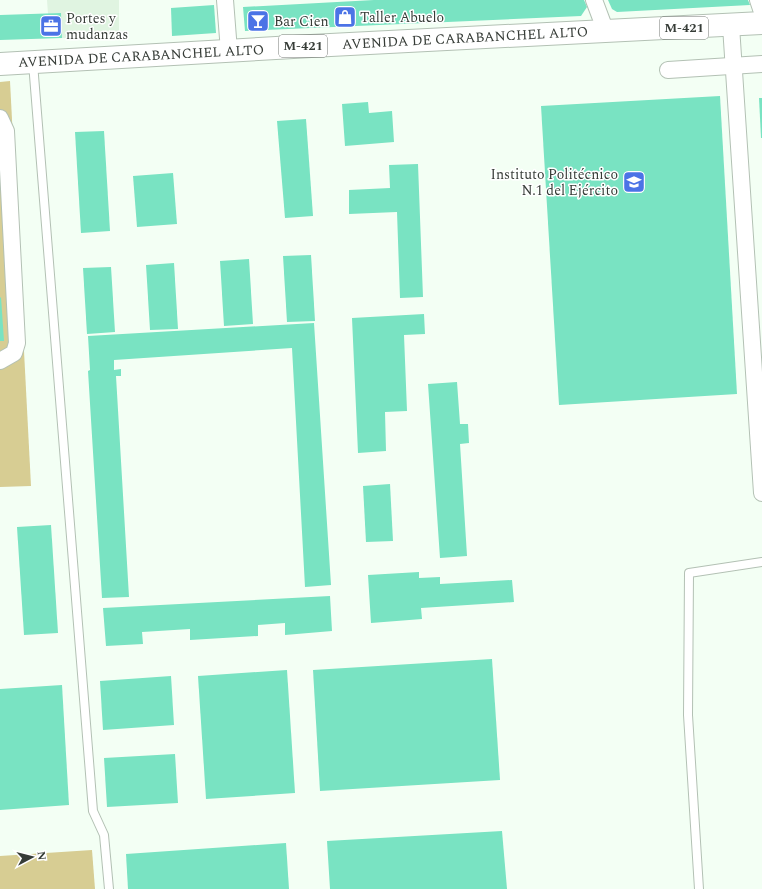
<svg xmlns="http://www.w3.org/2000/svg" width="762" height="889" font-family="Spectral,serif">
	<rect width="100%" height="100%" fill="#f3fff4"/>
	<!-- built -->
	<path fill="#e0f4e1" d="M47 0H119V37L62 38 61 13 48 14Z"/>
	<!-- green -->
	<g fill="#d7cd93">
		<path d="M10 81 31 486 0 487V82Z"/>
		<path d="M92 850 95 889H0V856Z"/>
	</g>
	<!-- building -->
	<g fill="#79e3c2">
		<path d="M374 0H584L587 7 581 16 245 31 243 7Z"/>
		<path d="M608 0H748L750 5 617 12 612 9Z"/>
		<path d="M214 5 216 33 172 36 171 8Z"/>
		<path d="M61 13 62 38 0 40V15Z"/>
		<path d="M720 96 737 394 559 405 541 106Z"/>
		<path d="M759 98H762V138H761Z"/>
		<path d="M368 102 369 113 392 111 394 142 345 146 342 104Z"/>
		<path d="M306 119 313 216 285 218 277 121Z"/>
		<path d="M104 131 110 231 81 233 75 132Z"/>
		<path d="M418 164 423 297 400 298 397 212 349 214V190L390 188 389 165Z"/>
		<path d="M173 173 177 224 137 227 133 176Z"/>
		<path d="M311 255 315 321 287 322 283 256Z"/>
		<path d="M249 259 253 324 224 326 220 261Z"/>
		<path d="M174 263 178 329 150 330 146 265Z"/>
		<path d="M111 267 115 332 87 334 83 268Z"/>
		<path d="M1 297 4 341H0V298Z"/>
		<path d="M424 314 425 334 404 335 407 411 385 412 386 451 358 453 352 318Z"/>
		<path d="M314 323 331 585 305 587 292 348 114 360V370L121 369V376H116L129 597 102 598 88 371 90 370 88 336Z"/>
		<path d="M457 382 460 424H468L469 443 460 444 467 556 440 558 428 384Z"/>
		<path d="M390 484 393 541 366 542 363 486Z"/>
		<path d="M51 525 58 633 24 635 17 527Z"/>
		<path d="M419 572V578L440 577V584L512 580 514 602 421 608 422 619 371 623 368 575Z"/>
		<path d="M330 596 332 631 285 635V623L258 625V636L190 640V629L142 632 143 644 106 646 103 608Z"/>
		<path d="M492 659 500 780 320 791 313 670Z"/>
		<path d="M287 670 295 793 206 799 198 676Z"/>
		<path d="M171 676 174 725 103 730 100 681Z"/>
		<path d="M62 685 69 805 0 810V689Z"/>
		<path d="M175 754 178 803 107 807 104 758Z"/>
		<path d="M502 831 507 889H330L327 841Z"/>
		<path d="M286 843 289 889H128L126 854Z"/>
	</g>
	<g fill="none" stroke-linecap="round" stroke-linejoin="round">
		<!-- service casing -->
		<g stroke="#b3c1b4" stroke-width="10">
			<g id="service">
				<path d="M33 63 93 811 104 835 109 889"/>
				<path d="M699 889 688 715 689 573 762 562"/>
			</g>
		</g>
		<!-- minor casing -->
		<g stroke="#b3c1b4" stroke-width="18">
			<g id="minor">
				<path d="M225 0 229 51"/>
				<path d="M594 0 606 32"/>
				<path d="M758 0 762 12"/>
				<path d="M731 26 762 493"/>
				<path d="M668 70 762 64"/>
				<path d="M0 118 6 131 17 343 14 353 0 361"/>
			</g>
		</g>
		<!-- primary casing -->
		<g stroke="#b3c1b4" stroke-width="24">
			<path id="primary" d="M0 64 311 46 762 23"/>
		</g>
		<!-- service -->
		<use href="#service" stroke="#fff" stroke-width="8"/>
		<!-- minor -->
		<use href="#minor" stroke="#fff" stroke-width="16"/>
		<!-- primary -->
		<use href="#primary" stroke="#fff" stroke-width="22"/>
	</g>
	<!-- icons -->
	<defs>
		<g id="shop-square" transform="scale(1.15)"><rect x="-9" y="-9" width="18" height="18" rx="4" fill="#4b73e6" stroke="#fff"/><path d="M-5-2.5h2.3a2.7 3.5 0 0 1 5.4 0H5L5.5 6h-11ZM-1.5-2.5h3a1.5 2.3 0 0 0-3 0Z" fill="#fff"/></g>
		<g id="bar-square" transform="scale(1.15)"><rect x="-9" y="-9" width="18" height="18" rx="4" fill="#4b73e6" stroke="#fff"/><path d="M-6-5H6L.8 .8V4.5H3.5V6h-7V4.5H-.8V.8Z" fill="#fff"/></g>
		<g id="office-square" transform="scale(1.15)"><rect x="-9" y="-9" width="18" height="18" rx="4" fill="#4b73e6" stroke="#fff"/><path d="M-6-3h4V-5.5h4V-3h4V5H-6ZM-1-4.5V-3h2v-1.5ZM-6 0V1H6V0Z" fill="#fff"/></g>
		<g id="school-square" transform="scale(1.15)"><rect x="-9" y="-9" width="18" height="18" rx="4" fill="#4b73e6" stroke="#fff"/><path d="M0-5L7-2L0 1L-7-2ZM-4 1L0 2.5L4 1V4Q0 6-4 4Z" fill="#fff"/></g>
	</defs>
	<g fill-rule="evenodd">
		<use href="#shop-square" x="345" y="17"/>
		<use href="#bar-square" x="258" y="21"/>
		<use href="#office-square" x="51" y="26"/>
		<use href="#school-square" x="634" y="182"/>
	</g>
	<g text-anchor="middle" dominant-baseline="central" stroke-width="3" stroke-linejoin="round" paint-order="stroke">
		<!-- shield labels -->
		<g fill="#fff" stroke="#727673" stroke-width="1">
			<rect x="660" y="17" width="48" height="22" rx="3"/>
			<rect x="279" y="35" width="48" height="22" rx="3"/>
		</g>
		<g font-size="13" font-weight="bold" fill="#363c37">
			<text x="684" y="28">M-421</text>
			<text x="303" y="46">M-421</text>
		</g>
		<!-- poi labels -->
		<g font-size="14" fill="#363c37" stroke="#fff" text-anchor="start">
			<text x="360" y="17">Taller Abuelo</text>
			<text x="66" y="18">Portes y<tspan x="66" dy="16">mudanzas</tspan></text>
			<text x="274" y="21">Bar Cien</text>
			<text x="618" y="174" text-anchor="end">Instituto Politécnico<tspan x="618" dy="16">N.1 del Ejército</tspan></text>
		</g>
		<!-- street labels -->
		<g font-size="14" fill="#363c37" stroke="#fff">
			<text transform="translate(465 38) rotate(-3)">AVENIDA DE CARABANCHEL ALTO</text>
			<text transform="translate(141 56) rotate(-3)">AVENIDA DE CARABANCHEL ALTO</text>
		</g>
	</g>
	<!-- north arrow -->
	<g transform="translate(32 857) rotate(83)" stroke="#ffffff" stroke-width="3" paint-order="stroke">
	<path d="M0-3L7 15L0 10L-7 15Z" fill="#363c37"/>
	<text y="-6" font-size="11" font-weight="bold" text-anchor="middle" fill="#363c37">N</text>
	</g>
</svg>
